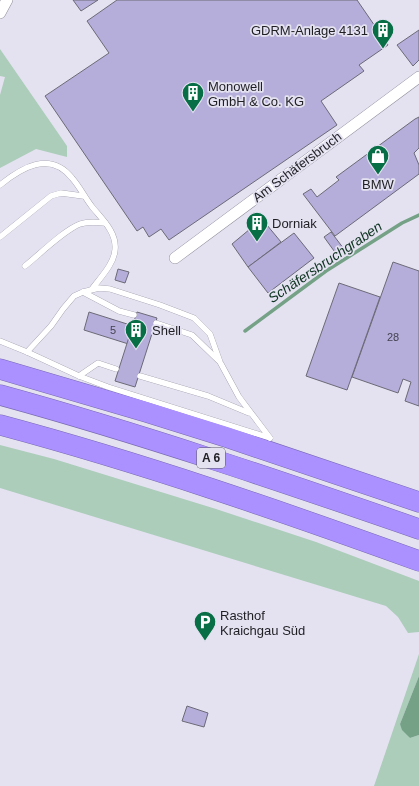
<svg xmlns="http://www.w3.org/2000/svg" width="419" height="786" font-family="Helvetica,sans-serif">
	<rect width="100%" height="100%" fill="#e4e2f1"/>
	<!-- green -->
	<g fill="#accdb9">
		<path d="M0 49 67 146V157L36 149 0 168V95L5 77 0 76Z"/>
		<path d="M0 445 54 459 216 509 316 542 419 581V632L408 633 398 617 386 606 0 488Z"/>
		<path d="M419 654V676L400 724 410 738 419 735V786H374Z"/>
	</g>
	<!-- water -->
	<path fill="#75a187" d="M419 676V735L410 738 402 730 400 724Z"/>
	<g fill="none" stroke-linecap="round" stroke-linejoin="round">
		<!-- stream -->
		<path stroke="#75a187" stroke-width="3.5" d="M245 331 326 271 402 223 419 215"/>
	</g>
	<!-- building -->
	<g fill="#b5aeda" stroke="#6c6a77">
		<path d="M73 0H98L81 11Z"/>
		<path d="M117 0H357L388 45 359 65 364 71 321 101 337 125 169 240 161 229 149 237 143 227 137 231 45 96 109 53 87 21Z"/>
		<path d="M419 30V60L413 66 397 45Z"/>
		<path d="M419 117V148L414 153 419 165V174L335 236 303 194 311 189 317 197 339 180 336 177 415 119Z"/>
		<path d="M262 219 281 242 248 267 232 244Z"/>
		<path d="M331 232 344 249 337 255 324 237Z"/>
		<path d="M294 233 314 258 268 293 248 267Z"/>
		<path d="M393 262 419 271V406L405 401 411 382 403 379 398 393 352 377Z"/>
		<path d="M118 269 129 272 125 283 115 280Z"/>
		<path d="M339 283 380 297 347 390 306 376Z"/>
		<path d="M89 312 143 329 142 334 145 335 143 343 139 342 138 347 84 330Z"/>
		<path d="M137 312 157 318 135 387 115 381Z"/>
		<path d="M187 706 208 713 204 727 182 721Z"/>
	</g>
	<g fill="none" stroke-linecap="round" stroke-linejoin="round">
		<!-- lane casing -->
		<g stroke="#8f8d9b" stroke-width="6">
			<g id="lane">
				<path d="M0 185C21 168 50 150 72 178 80 187 85 198 93 208 103 220 117 233 115 250 114 264 100 278 92 289"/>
				<path d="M0 237 51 196 61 193 83 196"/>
				<path d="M25 266C39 255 64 230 80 224 88 221 97 222 105 223"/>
				<path d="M83 292 119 311 134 315"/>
				<path d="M156 323 192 335 218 360"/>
				<path d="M0 341 27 352 79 376 108 387 270 438"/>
				<path d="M27 352 51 326 63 309 74 296 83 292 99 288 110 289 160 305 194 318 210 334 220 362 239 397 270 438"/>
				<path d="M79 376 98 363 116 369"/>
				<path d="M140 376 208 396 249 413"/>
			</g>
		</g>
		<!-- street casing -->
		<g stroke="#8f8d9b" stroke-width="12">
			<g id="street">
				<path d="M0 13 7 0"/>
				<path d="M175 258 419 77"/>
			</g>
		</g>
		<!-- highway casing -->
		<g stroke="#7969b2" stroke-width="21">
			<g id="highway">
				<path d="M0 369 146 412 226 437 419 502"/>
				<path d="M0 395C142 434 280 481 419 529"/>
				<path d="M0 425C142 463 281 511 419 561"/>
			</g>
		</g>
		<!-- lane -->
		<use href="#lane" stroke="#fff" stroke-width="5.5"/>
		<!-- street -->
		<use href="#street" stroke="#fff" stroke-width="11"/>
		<!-- highway -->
		<use href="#highway" stroke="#aa91ff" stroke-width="20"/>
	</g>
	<!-- icons -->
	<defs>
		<g id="building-pin" transform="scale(1.15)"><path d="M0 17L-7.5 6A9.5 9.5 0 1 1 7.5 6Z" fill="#076e45" stroke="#e4e2f1"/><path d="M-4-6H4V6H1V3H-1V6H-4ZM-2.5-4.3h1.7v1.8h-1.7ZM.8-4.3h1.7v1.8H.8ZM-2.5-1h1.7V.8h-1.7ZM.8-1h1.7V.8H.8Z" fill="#fff"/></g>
		<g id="shop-pin" transform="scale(1.15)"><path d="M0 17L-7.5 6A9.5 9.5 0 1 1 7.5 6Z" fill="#076e45" stroke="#e4e2f1"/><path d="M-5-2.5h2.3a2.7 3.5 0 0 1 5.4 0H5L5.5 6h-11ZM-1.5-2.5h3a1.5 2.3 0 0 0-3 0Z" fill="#fff"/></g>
		<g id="parking-pin" transform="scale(1.15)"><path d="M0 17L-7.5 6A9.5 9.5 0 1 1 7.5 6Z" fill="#076e45" stroke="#e4e2f1"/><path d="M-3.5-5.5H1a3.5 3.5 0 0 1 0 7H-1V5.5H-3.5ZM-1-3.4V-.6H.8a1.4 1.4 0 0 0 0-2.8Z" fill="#fff"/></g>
	</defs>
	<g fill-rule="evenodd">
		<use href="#building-pin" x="383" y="30"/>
		<use href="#building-pin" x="193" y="93"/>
		<use href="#shop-pin" x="378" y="156"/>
		<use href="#building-pin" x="257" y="223"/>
		<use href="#building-pin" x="136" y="330"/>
		<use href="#parking-pin" x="205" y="622"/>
	</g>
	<g text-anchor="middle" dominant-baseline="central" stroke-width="3.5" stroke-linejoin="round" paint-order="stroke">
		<!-- number labels -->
		<g font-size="11" fill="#444251">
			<text x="113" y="330">5</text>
			<text x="393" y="337">28</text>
		</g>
		<!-- shield labels -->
		<rect fill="#e4e2f1" stroke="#5a5961" stroke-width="1" x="197" y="448" width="28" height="20" rx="3"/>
		<g font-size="12" font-weight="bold" fill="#1f1e23">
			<text x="211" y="458">A 6</text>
		</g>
		<!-- poi labels -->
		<g font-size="13" fill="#1f1e23" stroke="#e4e2f1" text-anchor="start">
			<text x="368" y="30" text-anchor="end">GDRM-Anlage 4131</text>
			<text x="208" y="86">Monowell<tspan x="208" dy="15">GmbH &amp; Co. KG</tspan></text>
			<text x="378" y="184" text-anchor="middle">BMW</text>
			<text x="272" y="223">Dorniak</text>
			<text x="152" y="330">Shell</text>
			<text x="220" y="615">Rasthof<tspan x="220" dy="15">Kraichgau Süd</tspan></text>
		</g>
		<!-- street labels -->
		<g font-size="13" fill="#1f1e23" stroke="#e4e2f1">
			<text transform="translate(297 167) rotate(-37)">Am Schäfersbruch</text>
		</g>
		<!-- water labels -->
		<g font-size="14" font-style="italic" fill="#0e3421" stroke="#e4e2f1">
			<text transform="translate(325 262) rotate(-34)">Schäfersbruchgraben</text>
		</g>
	</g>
</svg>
